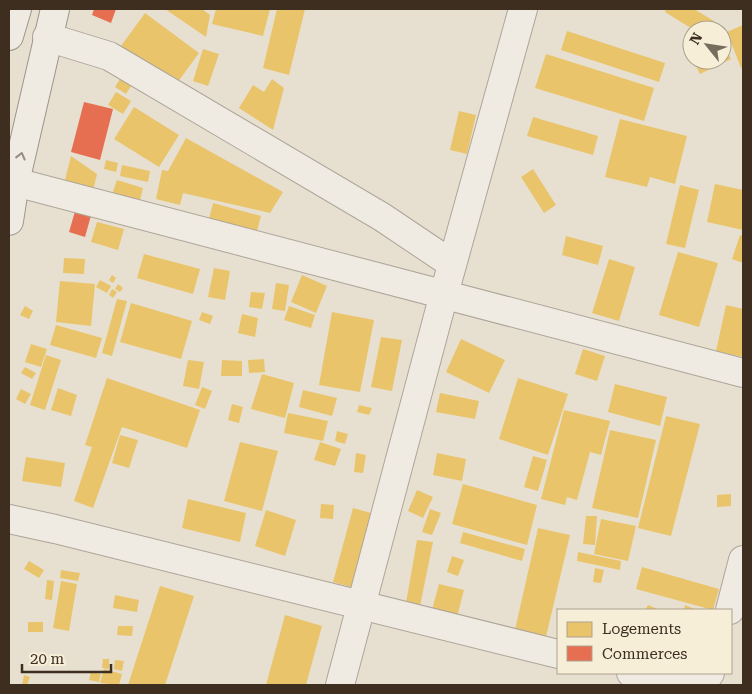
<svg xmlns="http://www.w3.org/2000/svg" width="752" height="694" font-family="'Roboto Serif',serif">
	<rect width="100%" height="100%" fill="#e7e0d1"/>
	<!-- homes -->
	<g fill="#e9c46a">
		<path d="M165 9H202L210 15 206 37Z"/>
		<path d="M216 9H270L263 36 212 24Z"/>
		<path d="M277 9H305L289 75 263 68Z"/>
		<path d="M666 9H694L714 21 709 30H694L665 12Z"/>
		<path d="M145 13 199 53 175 86 121 46Z"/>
		<path d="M743 25V67L741 68 727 32Z"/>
		<path d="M567 31 665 63 659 82 561 50Z"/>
		<path d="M722 41 731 59 700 74 693 60H722Z"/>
		<path d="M203 49 219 54 208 86 193 81Z"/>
		<path d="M546 54 654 88 644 121 535 88Z"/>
		<path d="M122 76 133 83 126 94 115 87Z"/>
		<path d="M272 79 284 88 273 130 239 108 253 85 264 92Z"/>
		<path d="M116 92 131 101 123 114 108 105Z"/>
		<path d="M134 107 179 135 159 167 114 139Z"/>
		<path d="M459 111 476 115 467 154 450 150Z"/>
		<path d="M533 117 598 136 593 155 527 136Z"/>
		<path d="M620 119 687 136 675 184 650 177 647 187 605 177Z"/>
		<path d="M186 138 283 192 270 213 183 193 180 205 156 199 162 170 168 171Z"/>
		<path d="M71 156 97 174 92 195 63 188Z"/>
		<path d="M106 160 118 163 116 172 104 169Z"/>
		<path d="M122 165 150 171 148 182 120 176Z"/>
		<path d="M533 169 556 205 544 213 521 177Z"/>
		<path d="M117 180 143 188 139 204 111 197Z"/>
		<path d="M715 184 743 190V230L707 222Z"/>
		<path d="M680 185 699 190 685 248 666 244Z"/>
		<path d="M213 203 261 216 257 231 209 219Z"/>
		<path d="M97 222 124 229 118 250 91 242Z"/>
		<path d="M740 235 743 236V263L732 259Z"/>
		<path d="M566 236 603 246 598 265 562 255Z"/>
		<path d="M678 252 718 263 699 327 659 315Z"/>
		<path d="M144 254 200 269 193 294 137 278Z"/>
		<path d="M64 258 85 259 84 274 63 273Z"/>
		<path d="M609 259 635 267 619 321 592 313Z"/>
		<path d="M214 268 230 271 225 300 208 297Z"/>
		<path d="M112 275 116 278 113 283 109 280Z"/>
		<path d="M302 275 327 286 316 313 291 302Z"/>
		<path d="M100 280 111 286 107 293 96 287Z"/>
		<path d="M60 281 95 284 91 326 56 322Z"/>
		<path d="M276 283 289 285 285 311 272 309Z"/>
		<path d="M118 284 123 288 120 292 115 289Z"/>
		<path d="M112 289 117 292 113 298 109 295Z"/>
		<path d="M251 292 265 293 262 309 249 307Z"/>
		<path d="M117 299 127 301 112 356 102 353Z"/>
		<path d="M131 303 192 321 181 359 120 342Z"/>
		<path d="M726 305 743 309V357L716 351Z"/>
		<path d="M25 306 33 311 29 319 20 315Z"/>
		<path d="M289 306 315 315 311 328 284 320Z"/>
		<path d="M202 312 213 316 210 324 199 320Z"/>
		<path d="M332 312 374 320 360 392 319 385Z"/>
		<path d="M242 314 258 318 255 337 238 333Z"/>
		<path d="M56 325 102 338 96 358 50 345Z"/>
		<path d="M381 337 402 340 392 391 371 387Z"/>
		<path d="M461 339 505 360 489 393 446 372Z"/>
		<path d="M31 344 47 349 41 367 25 362Z"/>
		<path d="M583 349 605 356 597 381 575 374Z"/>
		<path d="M46 355 61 360 45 410 30 405Z"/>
		<path d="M264 359 265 372 249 373 248 360Z"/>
		<path d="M188 360 204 362 199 389 183 386Z"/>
		<path d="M222 360 242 361V376H221Z"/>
		<path d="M25 367 36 373 32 379 21 373Z"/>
		<path d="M262 374 294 383 285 418 251 409Z"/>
		<path d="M107 378 200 410 187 448 122 427 93 508 74 501 92 447 85 445Z"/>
		<path d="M518 378 568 394 548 455 499 439Z"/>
		<path d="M615 384 667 397 660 426 608 412Z"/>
		<path d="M202 387 212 391 205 409 195 405Z"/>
		<path d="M58 388 77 395 71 416 51 410Z"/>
		<path d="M21 389 31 394 25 404 16 399Z"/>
		<path d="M303 390 337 398 332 416 299 407Z"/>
		<path d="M440 393 479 401 475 419 436 412Z"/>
		<path d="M232 404 243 407 239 423 228 420Z"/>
		<path d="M359 405 372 408 369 415 357 412Z"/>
		<path d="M564 410 610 421 601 455 590 452 577 500 567 497 565 505 541 499Z"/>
		<path d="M288 413 328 421 323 441 284 433Z"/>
		<path d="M666 416 700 424 671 536 638 528Z"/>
		<path d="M610 430 656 440 638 518 592 508Z"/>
		<path d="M337 431 348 434 345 444 335 441Z"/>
		<path d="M120 435 138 440 129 468 112 463Z"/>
		<path d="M240 442 278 451 262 511 224 501Z"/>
		<path d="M320 442 341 449 335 466 314 460Z"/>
		<path d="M356 453 366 455 363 473 354 472Z"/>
		<path d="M437 453 466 459 462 481 433 475Z"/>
		<path d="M533 456 547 460 538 491 524 487Z"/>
		<path d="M26 457 65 463 61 487 22 481Z"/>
		<path d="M463 484 537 505 527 545 452 524Z"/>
		<path d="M417 490 433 497 423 518 408 511Z"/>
		<path d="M731 494V506L717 507V495Z"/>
		<path d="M188 499 246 513 240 542 182 528Z"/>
		<path d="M321 504 334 505 333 519 320 518Z"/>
		<path d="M353 508 371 513 351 587 333 582Z"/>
		<path d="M430 509 441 513 432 535 422 532Z"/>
		<path d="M266 510 296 520 285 556 255 546Z"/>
		<path d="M586 516H597L595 545 583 544Z"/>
		<path d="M601 519 636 526 628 561 594 554Z"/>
		<path d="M538 528 570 535 545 641 514 634Z"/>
		<path d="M463 532 525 549 522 561 460 543Z"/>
		<path d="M417 540 433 542 420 606 406 603Z"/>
		<path d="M578 552 621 561 620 570 577 561Z"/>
		<path d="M452 556 464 560 458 576 447 572Z"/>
		<path d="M29 561 44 570 39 578 24 569Z"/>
		<path d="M642 567 719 589 713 610 636 589Z"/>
		<path d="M595 568 604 570 601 583 593 582Z"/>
		<path d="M61 570 80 573 78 581 60 578Z"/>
		<path d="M47 580 54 581 52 600 45 599Z"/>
		<path d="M61 581 77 584 69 631 53 628Z"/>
		<path d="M439 584 464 590 457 617 432 610Z"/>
		<path d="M160 586 194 596 165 685H128Z"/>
		<path d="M115 595 139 600 137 612 113 608Z"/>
		<path d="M648 605 660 610H645Z"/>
		<path d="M685 605 697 610H684Z"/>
		<path d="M285 615 322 626 306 685H266Z"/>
		<rect x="28" y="622" width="15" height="10"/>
		<path d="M118 626H133L132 636 117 635Z"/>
		<path d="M103 659H109V669L102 668Z"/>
		<path d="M115 660 124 661 122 671 114 669Z"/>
		<path d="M104 669 122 674 119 685 100 683Z"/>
		<path d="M91 672 101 674 99 682 89 680Z"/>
		<path d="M24 675 30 677 27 685H22Z"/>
	</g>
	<!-- shops -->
	<g fill="#e76f51">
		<path d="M94 9H116L111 23 92 15Z"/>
		<path d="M84 102 113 109 100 160 71 152Z"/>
		<path d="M76 208 92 212 85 237 69 232Z"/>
	</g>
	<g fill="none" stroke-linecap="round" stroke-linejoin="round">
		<!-- minor casing -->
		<g stroke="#ada599" stroke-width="30">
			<g id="minor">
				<path d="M47 37 109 56 382 217 452 264"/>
				<path d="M15 182 743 373"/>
				<path d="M9 519 55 529 558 654"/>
				<path d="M730 610 743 560"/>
				<path d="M631 673 681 685"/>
				<path d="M340 685 444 294 523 9"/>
				<path d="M695 685 704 681 710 673"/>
			</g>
		</g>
		<!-- secondary casing -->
		<g stroke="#9c958a" stroke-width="30">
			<g id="secondary">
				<path d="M9 36 17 9"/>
				<path d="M9 221 15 182 55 9"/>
			</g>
		</g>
		<!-- minor -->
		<use href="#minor" stroke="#efebe3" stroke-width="28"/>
		<!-- secondary -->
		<use href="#secondary" stroke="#efebe3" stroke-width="28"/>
	</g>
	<!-- one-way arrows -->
	<defs><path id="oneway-chevron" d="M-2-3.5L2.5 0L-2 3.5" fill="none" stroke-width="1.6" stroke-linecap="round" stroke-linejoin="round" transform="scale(1.25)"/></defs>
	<use stroke="#968c82" href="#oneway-chevron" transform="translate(21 156) rotate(-76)"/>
	<!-- border -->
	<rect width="752" height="694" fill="none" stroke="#3d2e20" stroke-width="20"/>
	<!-- legend -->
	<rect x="557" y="609" width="175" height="65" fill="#f7eed8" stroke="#ada18e"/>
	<rect x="567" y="622" width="25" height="15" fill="#e9c46a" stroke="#ada18e"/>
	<text x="602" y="634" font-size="15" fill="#3d2e20">Logements</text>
	<rect x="567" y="646" width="25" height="15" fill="#e76f51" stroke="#ada18e"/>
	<text x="602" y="659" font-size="15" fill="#3d2e20">Commerces</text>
	<!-- north arrow -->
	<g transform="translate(707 45) rotate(300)"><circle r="24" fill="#f7eed8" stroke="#ada18e"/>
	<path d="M0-4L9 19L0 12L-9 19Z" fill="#786c5e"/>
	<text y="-8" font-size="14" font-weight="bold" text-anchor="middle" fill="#3d2e20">N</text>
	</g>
	<!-- scale -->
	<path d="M22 664v8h89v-8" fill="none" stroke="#3d2e20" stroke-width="2.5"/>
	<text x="30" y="664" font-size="15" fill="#3d2e20" stroke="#f7eed8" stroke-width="4" paint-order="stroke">20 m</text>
</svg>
